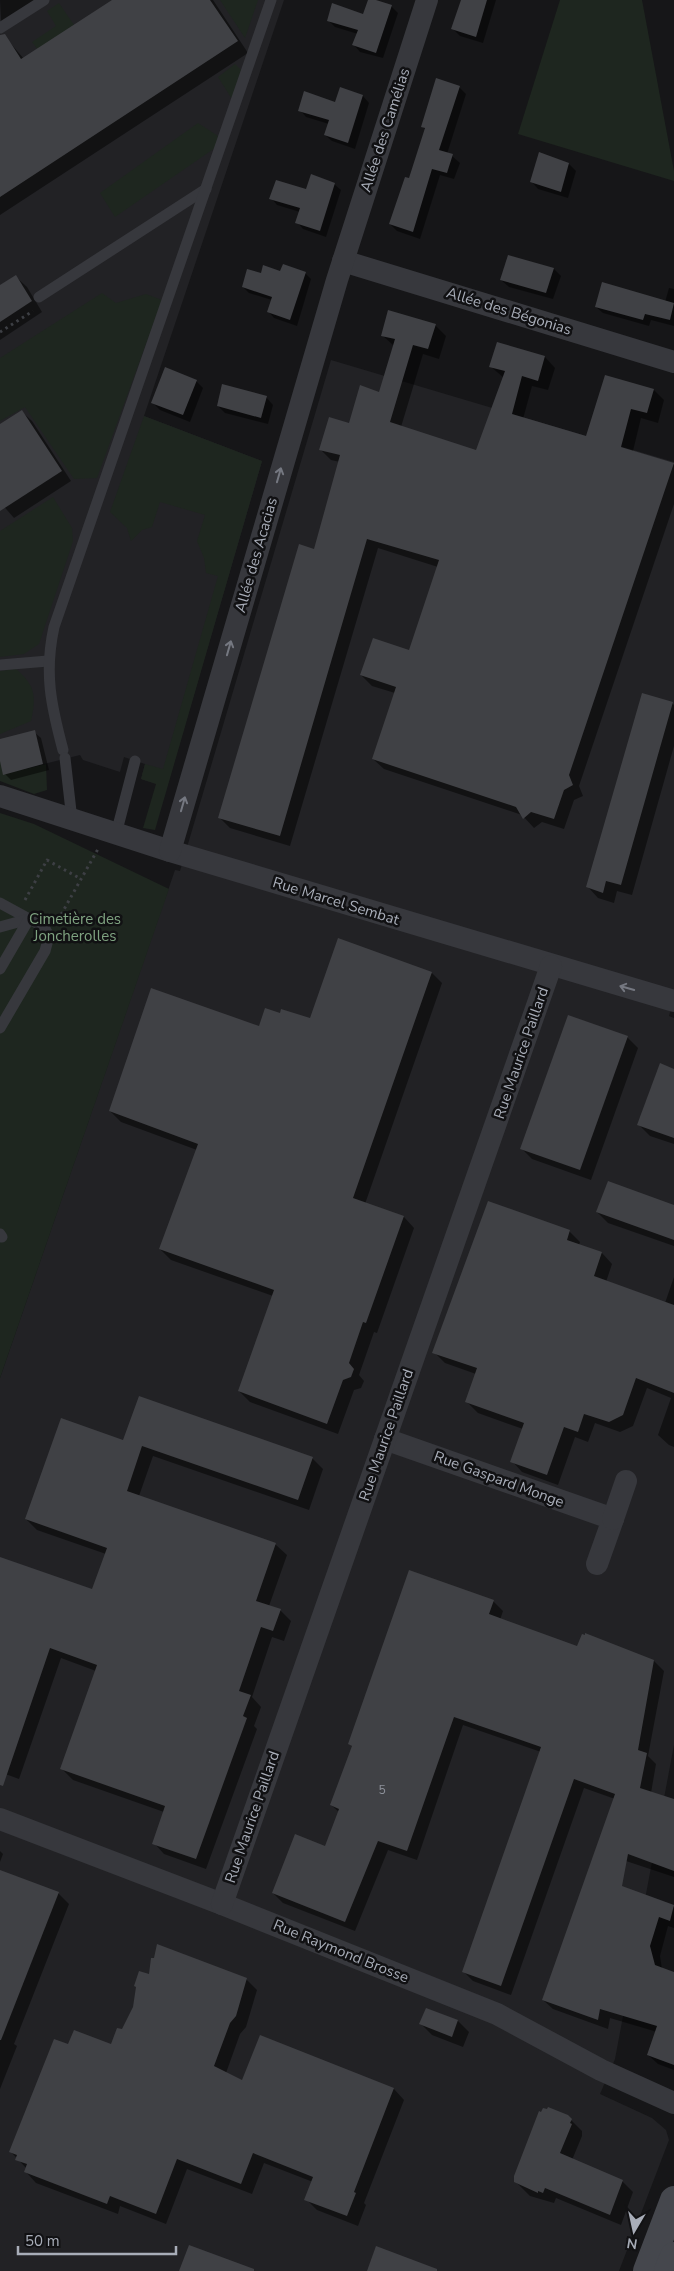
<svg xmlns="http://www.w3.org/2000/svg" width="674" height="2271" font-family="'Nunito Sans',sans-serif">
	<rect width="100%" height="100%" fill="#161618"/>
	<!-- built -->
	<g fill="#222225">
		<path d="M0 0H284L144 416 262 461 167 787 141 779 145 764 124 757 120 772 83 760 80 755 0 775Z"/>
		<path d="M331 360 674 462V997L669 1016 674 1018V1745L615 2059 600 2094 652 2118 666 2130 669 2140 619 2271H0V1378L175 870 180 871Z"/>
	</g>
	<!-- green -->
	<g fill="#1e261f">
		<path d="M220 0H258L245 38Z"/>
		<path d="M560 0H642L674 171V181L518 134Z"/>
		<path d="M59 3 74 25 38 50 32 42 56 26 47 11Z"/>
		<path d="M235 64 241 70 232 99 218 77Z"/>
		<path d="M198 123 218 136 215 148 115 217 100 193Z"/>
		<path d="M102 293 116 303 146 294 162 300 97 478 74 479 25 407 0 421V358Z"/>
		<path d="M144 416 262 461 155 830 143 828 156 784 141 779 145 764 163 769 218 576 206 573 204 558 197 541 205 515 160 502 152 527 142 530 131 541 127 528 110 512Z"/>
		<path d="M53 497 72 528 73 541 39 644 24 654 0 657V531Z"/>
		<path d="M16 669C36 686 36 697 31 721L0 734V671Z"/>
		<path d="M0 758 4 774 46 764 47 790 34 794 0 781Z"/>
		<path d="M0 813 34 824 169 889 0 1378Z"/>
	</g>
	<!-- shadow -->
	<g fill="#0007">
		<path d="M0 0H35L1 22Z"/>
		<path d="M114 0H213L248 53 0 215V42L6 38 24 59Z"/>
		<path d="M369 0 391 6 398 13 383 58 360 52 354 45 358 34 335 27 328 20 364 16Z"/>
		<path d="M462 0H496L483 43 460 36 453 29Z"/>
		<path d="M459 87 466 94 447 154 452 156 460 163 454 179 440 175 420 239 397 231 390 224 410 179 426 130 422 126Z"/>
		<path d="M363 96 369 103 355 149 332 141 325 135 329 124 306 117 300 110Z"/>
		<path d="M569 164 576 171 568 198 538 189 531 181Z"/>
		<path d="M334 184 341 190 326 237 303 229 297 222 300 212 277 205 271 198Z"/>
		<path d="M509 256 554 269 561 276 553 299 509 287 501 280Z"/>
		<path d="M281 272 305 273 311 279 297 326 274 318 268 311 272 300 249 293 243 287 262 274Z"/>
		<path d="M16 277 27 287 42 312 0 340V286Z"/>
		<path d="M669 288 674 289V326L651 320 649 326 603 313 596 307 665 302Z"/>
		<path d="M435 325 446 336 439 359 423 354 401 427 477 452 504 378 490 366 498 343 545 357 555 368 548 390 532 386 523 419 587 438 654 390 664 400 658 423 641 418 633 451 674 464V504L579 786 583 796 574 800 564 829 542 822 534 828 522 815 384 769 373 759 395 693 372 686 361 675 410 651 438 567 378 548 290 846 230 828 220 818 315 550 340 462 331 460 321 450 350 424 380 393 394 346 382 335Z"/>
		<path d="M196 381 203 388 190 422 160 410 152 402Z"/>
		<path d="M266 397 273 405 268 424 225 413 218 406Z"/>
		<path d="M22 412 32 421 71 481 14 518 0 502V426Z"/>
		<path d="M672 703 674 705V746L632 895 617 891 614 903 598 898 588 887Z"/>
		<path d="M34 732 41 738 49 770 11 780 5 774 0 756V740Z"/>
		<path d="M432 973 442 983 365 1204 404 1217 414 1228 377 1333 374 1332 359 1375 364 1381 361 1388 354 1390 338 1434 250 1402 239 1391 273 1296 171 1260 160 1249 197 1150 121 1122 110 1111 280 1014 311 1020Z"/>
		<path d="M627 1037 638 1048 591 1180 532 1159 522 1149Z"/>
		<path d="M674 1070V1144L650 1136 639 1125Z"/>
		<path d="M674 1206V1246L608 1223 597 1212Z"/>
		<path d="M569 1231 580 1242 579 1245 602 1253 612 1264 606 1282 665 1303 674 1277V1447L669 1445 658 1435 671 1398 647 1388 633 1426 620 1432 595 1423 588 1442 575 1437 558 1485 522 1472 512 1461 523 1429 478 1413 467 1402 476 1374 445 1363 434 1352Z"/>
		<path d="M124 1441 312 1458 323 1469 309 1510 153 1456 139 1496 276 1545 287 1555 269 1606 280 1610 291 1621 284 1641 272 1637 252 1697 261 1707 254 1726 257 1729 206 1869 164 1854 154 1843 164 1812 73 1780 62 1769 96 1671 61 1658 19 1779 0 1772V1558L93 1590 106 1554 37 1530 26 1519Z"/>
		<path d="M493 1601 503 1611 500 1620 578 1647 654 1661 664 1671 648 1756 656 1764 651 1793 674 1801V1877L608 1855 615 1799 584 1788 511 1995 473 1981 463 1971 541 1752 463 1725 417 1860 388 1850 355 1931 283 1903 273 1893 326 1847 339 1812 331 1805 353 1747 349 1744Z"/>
		<path d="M0 1851 3 1854 0 1862Z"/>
		<path d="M0 1871 58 1893 69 1904 14 2044 17 2046 0 2089Z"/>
		<path d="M588 1875 674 1907V1928L668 1926 660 1956 662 1969 674 1973V2070L658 2064 648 2055 657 2032 610 2018 608 2029 553 2009 543 2000Z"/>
		<path d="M150 1976 246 1979 257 1990 246 2027 240 2034 226 2073 243 2082 394 2089 404 2100 364 2203 366 2205 358 2226 317 2210 306 2199 313 2182 264 2163 252 2194 187 2169 166 2224 120 2206 118 2214 36 2183 26 2172 27 2169 11 2152 69 2046 111 2045 122 2031Z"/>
		<path d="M427 2009 458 2021 469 2032 463 2047 432 2035 421 2024Z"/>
		<path d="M567 2116 582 2131V2136L572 2160 622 2181 633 2192 621 2225 556 2198 554 2203 530 2196 515 2181Z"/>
	</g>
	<!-- building -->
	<g fill="#404145">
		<path d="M112 0H210L238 41 0 197V35L5 34 21 59Z"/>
		<path d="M368 0H376L392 5 376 53 352 45 358 30 327 21 332 3 363 14Z"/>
		<path d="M461 0H487L476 37 451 29Z"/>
		<path d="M436 78 460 86 439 150 453 154 447 173 432 169 413 232 389 224 405 177 409 178 425 128 421 127Z"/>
		<path d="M340 87 363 95 348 143 324 135 329 120 298 111 304 91 335 102Z"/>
		<path d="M539 152 569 163 561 192 530 182Z"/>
		<path d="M311 174 335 183 320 231 295 223 300 208 269 199 276 180 306 189Z"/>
		<path d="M508 255 554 268 546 293 500 280Z"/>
		<path d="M283 264 306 272 290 320 267 312 272 297 242 287 247 269 261 273 263 265 280 271Z"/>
		<path d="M16 275 32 301 0 322V285Z"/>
		<path d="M602 282 674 303 670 320 645 314 643 320 595 307Z"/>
		<path d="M388 310 436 324 428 349 413 345 390 422 476 450 505 371 489 367 497 342 545 356 538 381 522 376 512 414 586 436 605 375 654 389 647 413 631 409 621 447 674 463 569 775 573 785 564 790 554 819 531 812 523 819 516 807 372 759 396 687 360 675 373 638 409 650 439 560 367 539 280 836 218 818 299 544 314 549 340 455 319 450 329 417 349 423 360 385 379 392 395 339 381 336Z"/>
		<path d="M165 367 197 380 183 415 151 403Z"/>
		<path d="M222 384 267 396 261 418 217 406Z"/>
		<path d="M22 410 62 471 0 511V424Z"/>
		<path d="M642 693 673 702 621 885 606 881 603 893 586 887Z"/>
		<path d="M35 730 43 764 3 775 0 761V739Z"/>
		<path d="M338 938 432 972 353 1198 404 1216 366 1323 363 1322 349 1363 354 1369 351 1377 343 1380 327 1424 238 1391 274 1290 159 1249 198 1144 109 1111 151 988 259 1026 265 1008 280 1013 281 1009 310 1018Z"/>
		<path d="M568 1015 628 1036 580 1170 520 1149Z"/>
		<path d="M660 1063 674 1069V1138L637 1125Z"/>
		<path d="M608 1181 674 1205V1240L596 1212Z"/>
		<path d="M488 1201 570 1230 567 1240 602 1252 594 1276 674 1305V1393L636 1378 623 1415 609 1422 584 1414 578 1432 564 1427 547 1475 510 1462 524 1423 465 1402 477 1368 432 1353Z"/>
		<path d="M139 1396 313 1457 298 1500 142 1446 127 1491 276 1543 256 1601 281 1609 273 1631 261 1627 239 1691 251 1695 243 1716 247 1718 196 1859 152 1844 165 1806 60 1769 97 1665 50 1648 3 1786 0 1785V1557L92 1589 107 1548 25 1519 61 1418 123 1440Z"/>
		<path d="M409 1570 494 1600 489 1614 577 1646 582 1634 585 1635V1633L654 1660 638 1750 647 1753 640 1788 674 1799V1871L628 1854 622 1886 674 1905 670 1921 659 1917 650 1946 655 1965 674 1972V2065L647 2055 657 2026 600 2009 598 2020 542 2000 615 1794 574 1779 501 1986 462 1972 541 1747 454 1717 407 1851 378 1841 345 1922 272 1893 295 1834 325 1846 339 1809 330 1805 352 1746 348 1744Z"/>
		<path d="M0 1870 59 1892 1 2040H0Z"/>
		<path d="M157 1944 247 1978 236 2016 230 2023 214 2066 242 2080 260 2035 394 2088 354 2192 356 2193 347 2216 304 2200 313 2177 253 2153 241 2184 177 2159 156 2214 110 2196 107 2204 24 2172 27 2164 15 2160 17 2155 9 2152 54 2039 68 2044 74 2030 111 2044 117 2028 122 2029 133 2007 136 1987 134 1986 139 1971 149 1974 151 1958H154Z"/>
		<path d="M426 2008 458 2020 452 2037 419 2024Z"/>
		<path d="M548 2107 568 2115 572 2119 570 2123 572 2124 560 2153 623 2180 610 2215 545 2188 543 2193 538 2191V2193L514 2182V2176L539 2111 541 2112 543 2108 547 2109Z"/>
		<path d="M189 2245 254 2269V2271H179Z"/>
		<path d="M376 2246 437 2269V2271H367Z"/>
	</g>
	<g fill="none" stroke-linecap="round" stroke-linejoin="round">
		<!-- path -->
		<g stroke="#3d3f44" stroke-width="3" stroke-dasharray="2.5 4" stroke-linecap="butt">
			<path d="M0 332 33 311"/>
			<path d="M25 900 47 860 81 879"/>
			<path d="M58 920 98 849"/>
		</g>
		<!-- lane -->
		<g stroke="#37383d" stroke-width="11">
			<path d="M0 28 44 0"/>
			<path d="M39 297 206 189"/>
			<path d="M0 665 48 661"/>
			<path d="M63 750C51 705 44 673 54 627L271 0"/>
			<path d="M65 758 72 820"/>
			<path d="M116 834 135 761"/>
			<path d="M0 903 44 927 49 936 45 951 0 1028"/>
			<path d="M0 927 29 919"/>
			<path d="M0 969 29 919"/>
			<path d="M0 1234 2 1237"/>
		</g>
		<!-- street -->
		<g stroke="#37383d" stroke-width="22">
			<path d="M343 261 674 362"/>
			<path d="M0 796 170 851 674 1001"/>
			<path d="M170 851 337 280 427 0"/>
			<path d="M385 1439 613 1519 597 1564"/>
			<path d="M613 1519 626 1481"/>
			<path d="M0 1819 222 1904 497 2014 601 2070 674 2103"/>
			<path d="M222 1904 551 966"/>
		</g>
		<!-- secondary -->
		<g stroke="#45474d" stroke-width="28">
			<path d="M647 2271 674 2200"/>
			<path d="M668 2271 674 2256"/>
		</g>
	</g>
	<!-- one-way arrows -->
	<defs><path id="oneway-shaft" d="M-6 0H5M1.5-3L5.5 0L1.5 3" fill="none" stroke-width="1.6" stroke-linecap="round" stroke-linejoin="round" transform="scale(1.25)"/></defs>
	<g stroke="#757881">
		<use href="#oneway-shaft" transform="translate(279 475) rotate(-74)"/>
		<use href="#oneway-shaft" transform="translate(229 648) rotate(-74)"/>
		<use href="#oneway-shaft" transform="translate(183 804) rotate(-74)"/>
		<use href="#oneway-shaft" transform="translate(627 988) rotate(-164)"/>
	</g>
	<g text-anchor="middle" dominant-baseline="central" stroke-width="5" stroke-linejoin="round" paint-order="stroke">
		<!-- number labels -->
		<g font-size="12" fill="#8e929b">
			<text x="382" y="1790">5</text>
		</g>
		<!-- street labels -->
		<g font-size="15" fill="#a8adb8" stroke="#111113">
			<text transform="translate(385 130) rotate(-72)">Allée des Camélias</text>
			<text transform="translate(509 311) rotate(17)">Allée des Bégonias</text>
			<text transform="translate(256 555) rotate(-74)">Allée des Acacias</text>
			<text transform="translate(336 901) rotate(17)">Rue Marcel Sembat</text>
			<text transform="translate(521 1053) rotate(-71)">Rue Maurice Paillard</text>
			<text transform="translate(386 1435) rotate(-71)">Rue Maurice Paillard</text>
			<text transform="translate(499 1479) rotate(20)">Rue Gaspard Monge</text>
			<text transform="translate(252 1817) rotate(-71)">Rue Maurice Paillard</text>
			<text transform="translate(341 1951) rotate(22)">Rue Raymond Brosse</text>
		</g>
		<!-- park labels -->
		<g font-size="15" fill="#7fa381" stroke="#111113">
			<text x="75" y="919">Cimetière des<tspan x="75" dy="17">Joncherolles</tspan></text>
		</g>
	</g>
	<!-- north arrow -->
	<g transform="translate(634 2231) rotate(189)" stroke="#111113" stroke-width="4" paint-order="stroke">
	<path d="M0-4L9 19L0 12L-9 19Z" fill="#a8adb8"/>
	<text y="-8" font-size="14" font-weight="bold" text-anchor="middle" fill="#a8adb8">N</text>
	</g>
	<!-- scale -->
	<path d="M18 2246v8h158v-8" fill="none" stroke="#a8adb8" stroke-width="2.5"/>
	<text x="25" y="2246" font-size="15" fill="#a8adb8" stroke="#111113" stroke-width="4" paint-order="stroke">50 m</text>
</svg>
